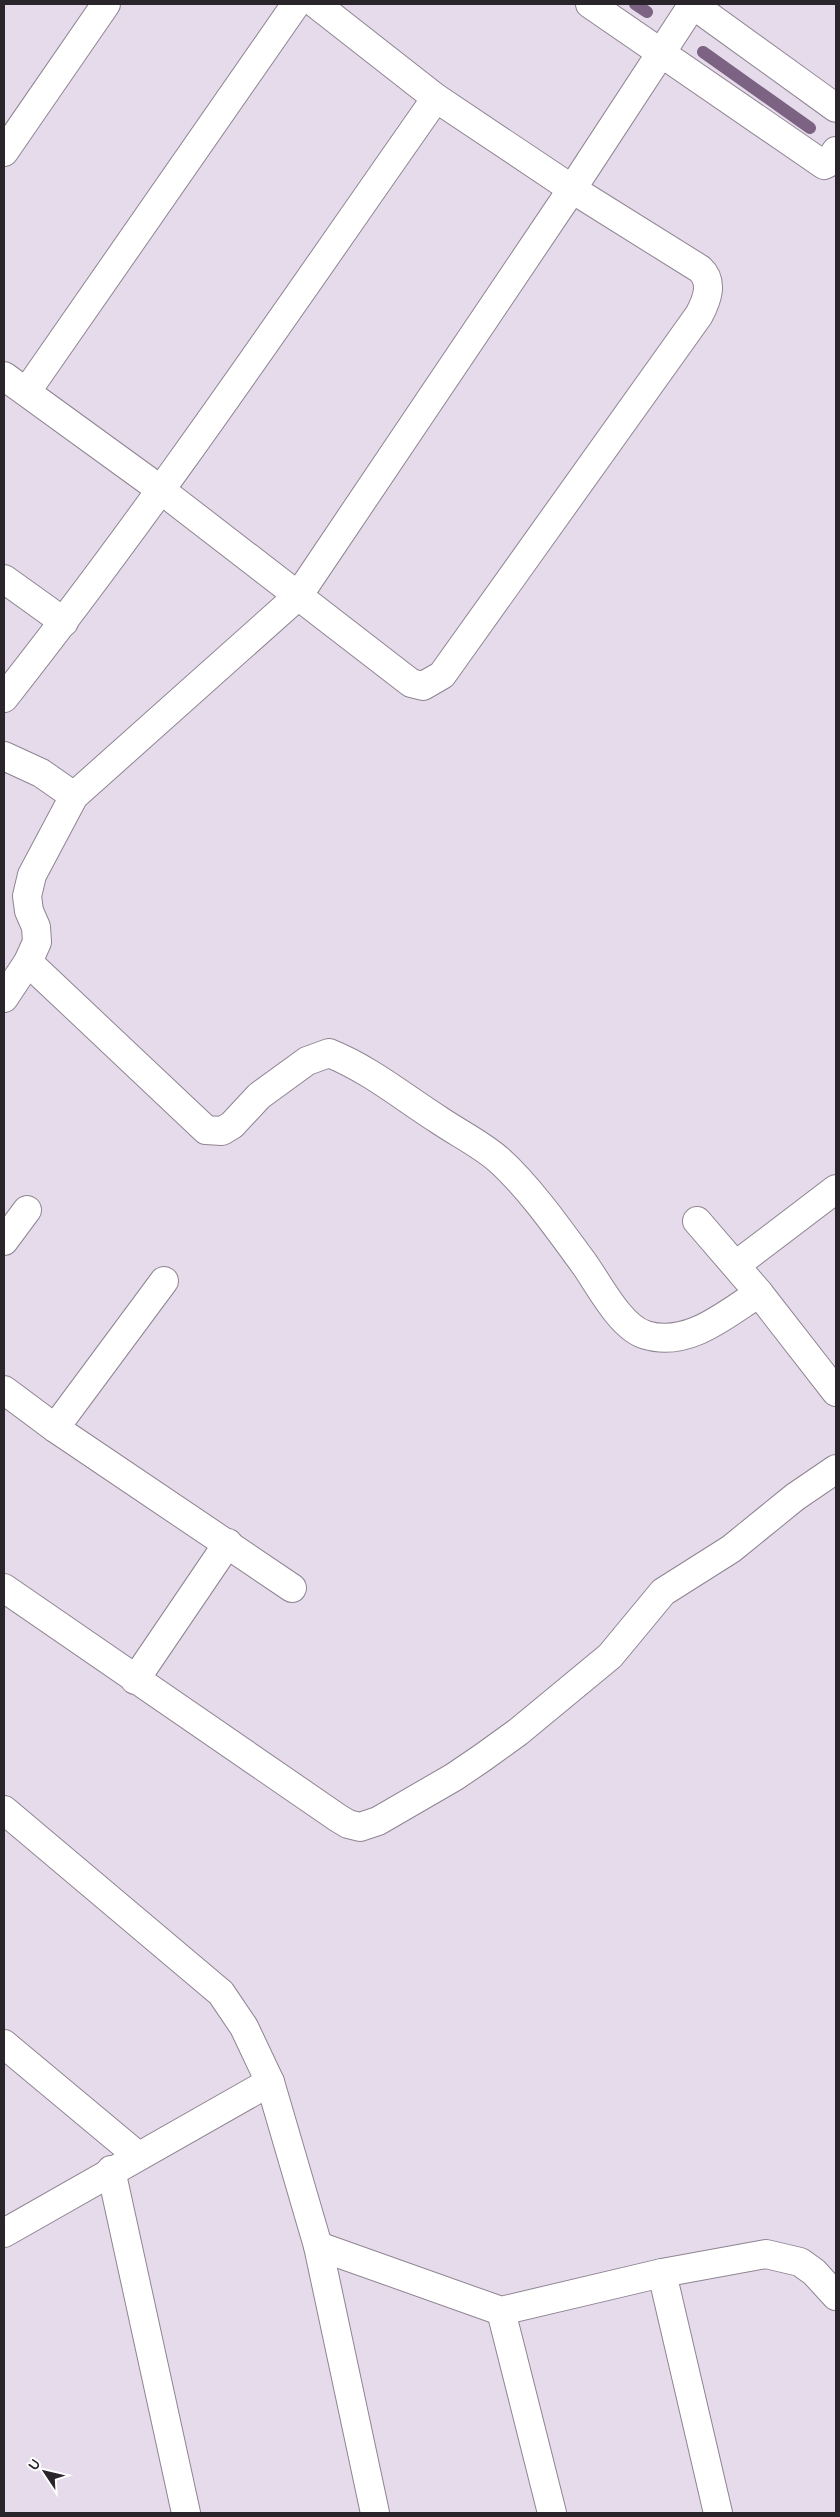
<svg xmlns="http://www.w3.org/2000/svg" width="840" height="2517" font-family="Quicksand,sans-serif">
	<rect width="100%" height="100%" fill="#e6dbea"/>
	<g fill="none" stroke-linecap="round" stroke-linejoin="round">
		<!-- stream -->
		<g stroke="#7c6283" stroke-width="12">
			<path d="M635 4 647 12"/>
			<path d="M703 52 810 128"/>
		</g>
		<!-- minor casing -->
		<g stroke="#8f8492" stroke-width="30">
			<g id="minor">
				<path d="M590 4 824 165 828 163 836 151"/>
				<path d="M692 4 836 108"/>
				<path d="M4 152 106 4"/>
				<path d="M4 376 161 490 411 683 423 686 442 675 699 315C707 300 714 282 700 269L572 189 436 98 316 4"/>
				<path d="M27 391 296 4"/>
				<path d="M4 579 64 622"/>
				<path d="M4 698C157 504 295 299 436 98"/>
				<path d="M4 756 41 773 74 796"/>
				<path d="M28 962 206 1130 222 1131 232 1125 259 1096 307 1061 329 1053C369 1069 403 1097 439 1120 458 1133 481 1144 499 1160 530 1188 560 1231 585 1265 599 1285 621 1328 646 1335 688 1348 726 1314 759 1293"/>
				<path d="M4 998 28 962 37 942 36 927 29 911 27 896 32 875 74 796 298 596 572 189 693 4"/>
				<path d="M697 1221 759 1293 836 1392"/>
				<path d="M4 1241 27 1210"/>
				<path d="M736 1265 836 1189"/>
				<path d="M4 1390 55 1428 292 1588"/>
				<path d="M55 1428 164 1281"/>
				<path d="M4 1588 338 1818 348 1824 360 1827 378 1821 454 1777 482 1758 518 1732 610 1656 663 1592 731 1549 795 1497 836 1469"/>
				<path d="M135 1680 228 1543"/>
				<path d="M4 1810 221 1993 244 2027 270 2082 318 2246 375 2513"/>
				<path d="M4 2044 137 2155"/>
				<path d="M111 2170 186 2513"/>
				<path d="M4 2233 270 2082"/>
				<path d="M318 2246 501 2311 662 2273 766 2254 800 2262 814 2272 836 2296"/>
				<path d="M662 2273 718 2513"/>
				<path d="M501 2311 552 2513"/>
			</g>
		</g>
		<!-- minor -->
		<use href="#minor" stroke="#fff" stroke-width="28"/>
	</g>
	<!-- border -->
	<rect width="840" height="2517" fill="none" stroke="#29252b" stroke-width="10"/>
	<!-- north arrow -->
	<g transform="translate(45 2472) rotate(305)" stroke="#ffffff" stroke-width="4" paint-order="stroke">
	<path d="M0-4L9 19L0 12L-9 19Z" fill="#29252b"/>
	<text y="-8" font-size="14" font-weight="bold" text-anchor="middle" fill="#29252b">U</text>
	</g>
</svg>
